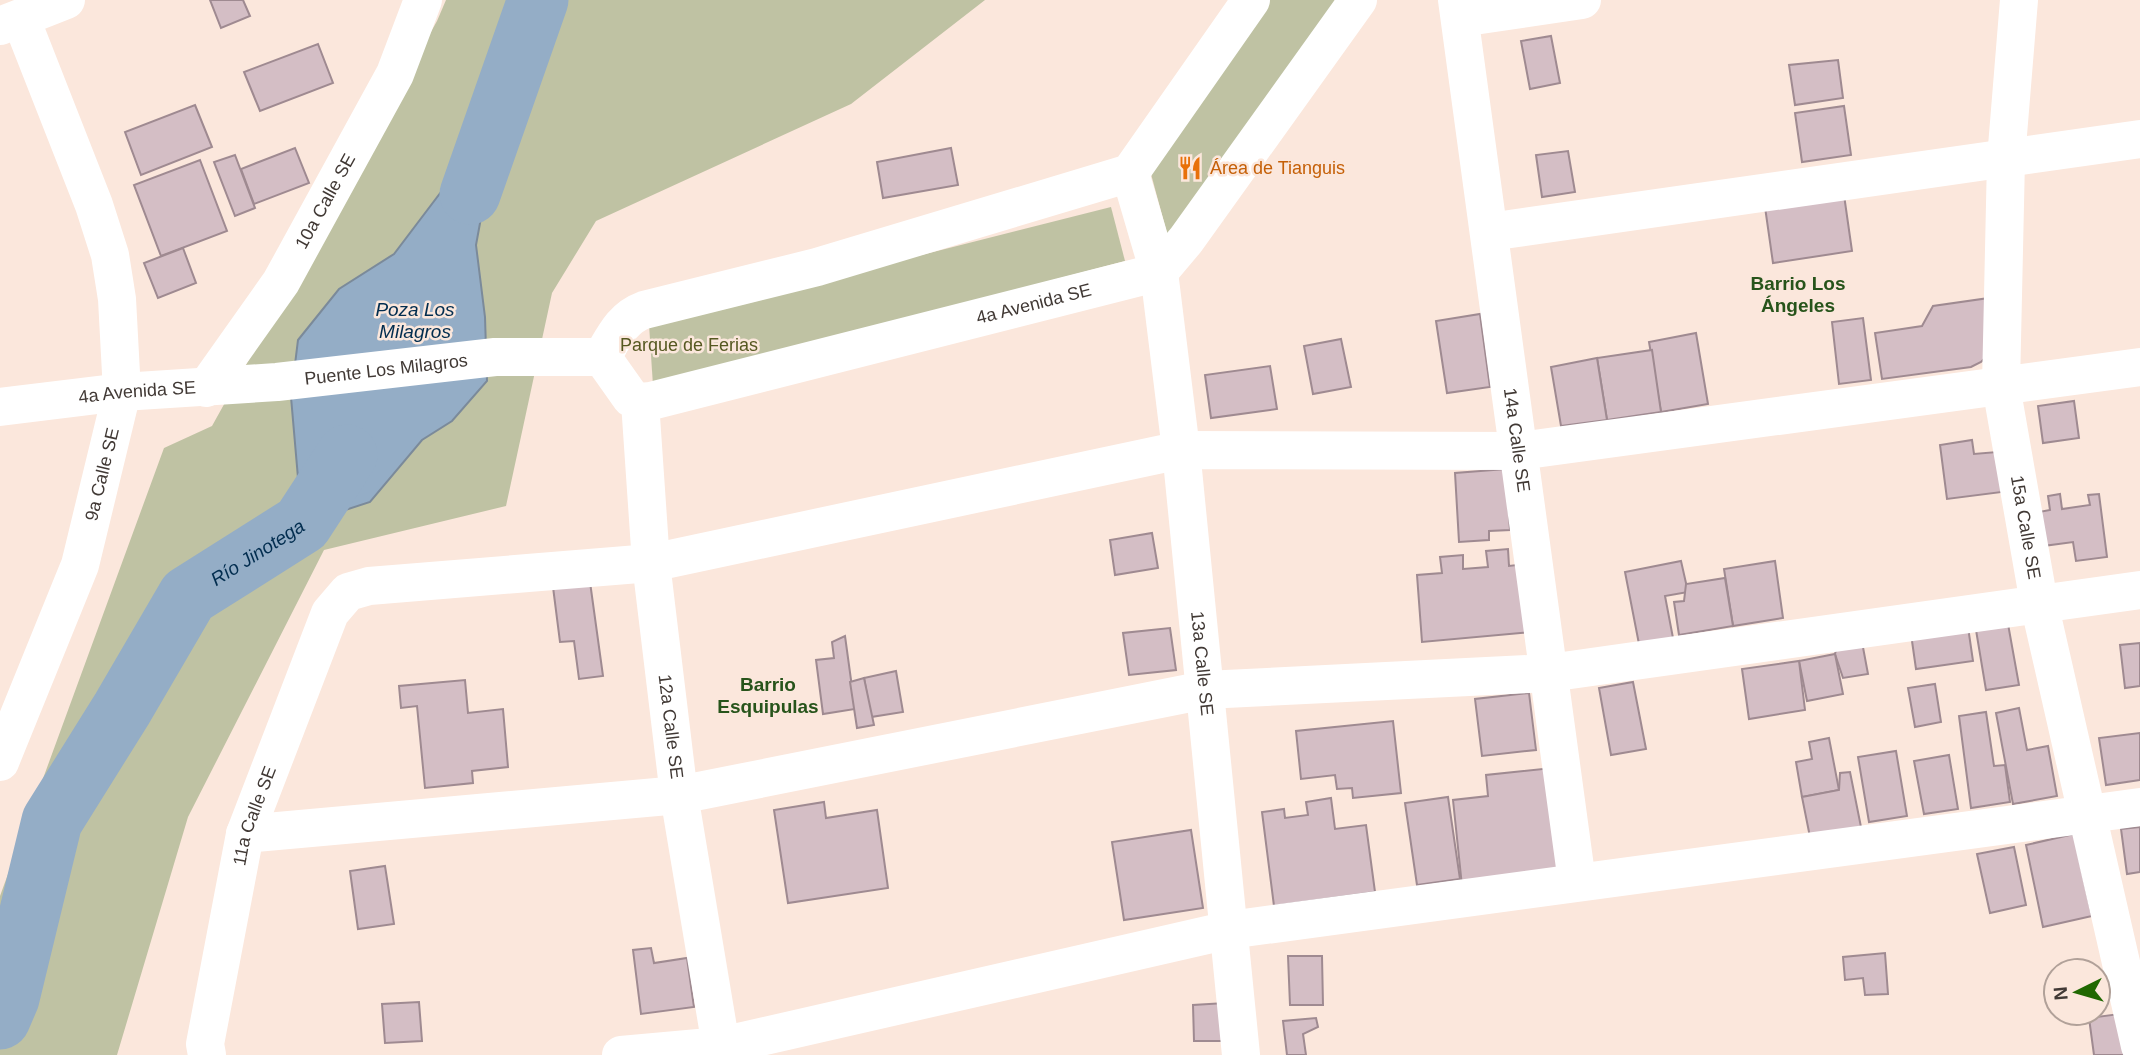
<svg xmlns="http://www.w3.org/2000/svg" width="2140" height="1055" font-family="Helvetica,sans-serif">
	<rect width="100%" height="100%" fill="#fbe7dc"/>
	<!-- green -->
	<g fill="#bfc2a3">
		<path d="M446 0H985L851 104 596 221 552 293 506 506 324 550 188 817 117 1055H0V896L164 448 212 426 437 21Z"/>
		<path d="M1269 0H1336L1168 237 1151 174Z"/>
		<path d="M1111 207 1125 261 653 386 649 324Z"/>
	</g>
	<!-- water -->
	<path fill="#94adc6" stroke="#7b8a9a" stroke-width="2" d="M500 114 476 245 485 317 487 381 452 421 422 440 370 502 302 524 291 397 298 340 339 289 394 254Z"/>
	<g fill="none" stroke-linecap="round" stroke-linejoin="round">
		<!-- river -->
		<g stroke="#94adc6" stroke-width="61">
			<path d="M470 194 538 0"/>
			<path id="s1" d="M0 1019 9 998 52 821 122 709 188 596 302 524 347 455"/>
		</g>
	</g>
	<!-- building -->
	<g fill="#d4bec5" stroke="#9f8a91" stroke-width="2">
		<path d="M210 0H243L250 16 221 28Z"/>
		<path d="M1551 36 1560 83 1530 89 1521 41Z"/>
		<path d="M318 44 333 83 260 111 244 72Z"/>
		<path d="M1838 60 1843 98 1795 105 1789 65Z"/>
		<path d="M195 105 212 147 141 175 125 132Z"/>
		<path d="M1844 106 1851 155 1802 162 1795 113Z"/>
		<path d="M295 148 309 183 254 204 241 169Z"/>
		<path d="M951 148 958 185 883 198 877 162Z"/>
		<path d="M1568 151 1575 192 1542 197 1536 155Z"/>
		<path d="M235 155 255 208 235 216 214 162Z"/>
		<path d="M200 160 227 231 161 256 134 185Z"/>
		<path d="M1844 195 1852 251 1773 263 1765 207Z"/>
		<path d="M183 248 196 283 158 298 144 263Z"/>
		<path d="M1989 298 1990 353 1981 362 1971 367 1882 379 1875 333 1922 326 1933 306Z"/>
		<path d="M1480 314 1490 387 1447 393 1436 321Z"/>
		<path d="M1863 318 1871 380 1839 384 1832 322Z"/>
		<path d="M1696 333 1708 404 1661 412 1649 342Z"/>
		<path d="M1341 339 1351 387 1313 394 1304 346Z"/>
		<path d="M1652 350 1661 412 1607 420 1597 358Z"/>
		<path d="M1597 358 1607 420 1561 426 1551 367Z"/>
		<path d="M1270 366 1277 409 1211 418 1205 375Z"/>
		<path d="M2074 401 2079 438 2043 443 2038 406Z"/>
		<path d="M1972 440 1974 454 1997 452 2002 492 1947 499 1940 445Z"/>
		<path d="M1506 469 1510 530 1489 531V540L1459 542 1455 473Z"/>
		<path d="M2060 494 2062 509 2090 505 2088 495 2099 494 2107 557 2076 561 2073 542 2043 546 2039 512 2050 510 2048 496Z"/>
		<path d="M1152 533 1158 568 1115 575 1110 540Z"/>
		<path d="M1508 549 1509 566 1526 564 1532 632 1422 642 1417 575 1442 573 1440 557 1463 555V569L1488 567 1486 551Z"/>
		<path d="M1681 561 1688 592 1665 596 1673 638 1639 644 1625 572Z"/>
		<path d="M1775 561 1783 618 1733 626 1724 569Z"/>
		<path d="M1725 578 1733 626 1679 635 1674 602 1684 601 1686 584Z"/>
		<path d="M590 582 603 676 579 679 574 641 560 642 553 587Z"/>
		<path d="M2008 624 2019 685 1986 690 1976 630Z"/>
		<path d="M1968 627 1973 661 1916 669 1911 634Z"/>
		<path d="M1170 628 1176 670 1129 675 1123 633Z"/>
		<path d="M845 636 855 709 823 714 816 660 834 658 832 642Z"/>
		<path d="M1862 642 1868 674 1843 678 1835 654 1837 646Z"/>
		<path d="M2140 643V686L2125 688 2120 645Z"/>
		<path d="M1835 654 1843 694 1807 701 1799 661Z"/>
		<path d="M1799 661 1805 710 1749 719 1742 669Z"/>
		<path d="M896 671 903 712 871 717 864 678Z"/>
		<path d="M864 678 874 725 857 728 850 682Z"/>
		<path d="M465 680 468 713 503 709 508 767 472 771 473 783 425 788 417 706 401 708 399 686Z"/>
		<path d="M1633 682 1646 749 1611 755 1599 688Z"/>
		<path d="M1935 684 1941 722 1915 727 1908 688Z"/>
		<path d="M1529 693 1536 750 1482 756 1475 699Z"/>
		<path d="M2019 708 2027 750 2048 746 2057 796 2013 804 1996 713Z"/>
		<path d="M1986 712 1994 766 2005 765 2010 802 1971 808 1959 716Z"/>
		<path d="M1393 721 1401 793 1353 798 1352 788 1337 789 1335 775 1301 779 1296 731Z"/>
		<path d="M2140 733V780L2106 785 2099 738Z"/>
		<path d="M1829 738 1839 790 1802 797 1796 762 1812 759 1809 742Z"/>
		<path d="M1896 751 1907 816 1869 822 1858 757Z"/>
		<path d="M1949 755 1958 809 1924 814 1914 761Z"/>
		<path d="M1552 768 1563 875 1462 886 1453 800 1488 796 1486 775Z"/>
		<path d="M1850 772 1861 827 1810 837 1802 797 1839 790 1840 773Z"/>
		<path d="M1448 797 1460 879 1417 885 1405 803Z"/>
		<path d="M1331 798 1335 829 1366 825 1375 892 1274 906 1262 812 1284 809 1285 818 1308 815 1306 802Z"/>
		<path d="M824 802 826 818 877 810 888 888 788 903 774 810Z"/>
		<path d="M2140 827V872L2127 874 2121 829Z"/>
		<path d="M1191 830 1203 908 1124 920 1112 842Z"/>
		<path d="M2074 834 2092 916 2043 927 2026 845Z"/>
		<path d="M2014 847 2026 905 1990 913 1977 854Z"/>
		<path d="M385 866 394 924 358 929 350 871Z"/>
		<path d="M651 948 654 963 687 958 694 1007 641 1014 633 950Z"/>
		<path d="M1885 953 1888 994 1865 995 1863 978 1845 980 1843 957Z"/>
		<path d="M1288 956H1322L1323 1005H1290Z"/>
		<path d="M419 1002 422 1041 385 1043 382 1004Z"/>
		<path d="M1225 1003V1041H1194L1193 1005Z"/>
		<path d="M2119 1014 2124 1055H2094L2089 1018Z"/>
		<path d="M1316 1018 1318 1027 1303 1034 1306 1055H1287L1283 1021Z"/>
	</g>
	<g fill="none" stroke-linecap="round" stroke-linejoin="round">
		<!-- minor -->
		<g stroke="#fff" stroke-width="38">
			<path id="s2" d="M1457 0 1577 882"/>
			<path id="s3" d="M2019 0 2006 159 2001 386 2039 603 2140 1046"/>
			<path d="M1460 18 1582 0"/>
			<path d="M0 26 66 0"/>
			<path id="s4" d="M1130 173 1159 272 1181 450 1241 1055"/>
			<path d="M1489 232 2140 139"/>
			<path id="s5" d="M602 357 631 398 640 402 651 401 1159 272 1186 240 1358 0"/>
			<path d="M602 357C614 337 622 318 644 310L817 267 1130 173 1251 0"/>
			<path id="s6" d="M206 388 281 282 395 74 423 0"/>
			<path id="s7" d="M640 402 651 563 679 795 721 1046"/>
			<path id="s8" d="M0 407 122 392 277 382 495 357H602"/>
			<path id="s9" d="M0 762 80 565 122 392 117 299 110 255 94 205 21 19"/>
			<path d="M245 834 679 795 1205 690 1549 673 2140 590"/>
			<path id="s10" d="M207 1055 205 1044 245 834 330 613 348 592 369 586 651 563 1181 450 1519 451 2140 367"/>
			<path d="M621 1055 721 1046 1229 930 2140 807"/>
		</g>
	</g>
	<!-- icons -->
	<defs>
		<g id="restaurant-bare" transform="scale(1.89)"><path d="M-5-6h1v4h1v-4h1v4h1v-4h1v5L-1.5 .5V6h-2V.5L-5-1ZM5-6V6H3V1.5H1.5Q1.5-4 5-6Z" fill="#e8710a" stroke="#fbe7dc" stroke-width="2.5" paint-order="stroke"/></g>
	</defs>
	<g fill-rule="evenodd">
		<use href="#restaurant-bare" x="1190" y="168"/>
	</g>
	<g text-anchor="middle" dominant-baseline="central" stroke-width="5" stroke-linejoin="round" paint-order="stroke">
		<!-- food labels -->
		<g font-size="18" fill="#c56008" stroke="#fbe7dc" text-anchor="start">
			<text x="1210" y="168">Área de Tianguis</text>
		</g>
		<!-- street labels -->
		<g font-size="18" fill="#413935" stroke="#fbe7dc">
			<text stroke="none"><textPath href="#s6" startOffset="222">10a Calle SE</textPath></text>
			<text stroke="none"><textPath href="#s5" startOffset="466">4a Avenida SE</textPath></text>
			<text stroke="none"><textPath href="#s8" startOffset="388">Puente Los Milagros</textPath></text>
			<text stroke="none"><textPath href="#s8" startOffset="138">4a Avenida SE</textPath></text>
			<text stroke="none"><textPath href="#s2" startOffset="444">14a Calle SE</textPath></text>
			<text stroke="none"><textPath href="#s9" startOffset="306">9a Calle SE</textPath></text>
			<text stroke="none"><textPath href="#s3" startOffset="530">15a Calle SE</textPath></text>
			<text stroke="none"><textPath href="#s4" startOffset="497">13a Calle SE</textPath></text>
			<text stroke="none"><textPath href="#s7" startOffset="326">12a Calle SE</textPath></text>
			<text stroke="none"><textPath href="#s10" startOffset="245">11a Calle SE</textPath></text>
		</g>
		<!-- park labels -->
		<g font-size="18" fill="#565821" stroke="#fbe7dc">
			<text x="689" y="345">Parque de Ferias</text>
		</g>
		<!-- neighbourhood labels -->
		<g font-size="19" font-weight="bold" fill="#27541b" stroke="#fbe7dc">
			<text x="1798" y="283">Barrio Los<tspan x="1798" dy="22">Ángeles</tspan></text>
			<text x="768" y="684">Barrio<tspan x="768" dy="22">Esquipulas</tspan></text>
		</g>
		<!-- water labels -->
		<g font-size="19" font-style="italic" fill="#022d4f" stroke="#fbe7dc">
			<text x="415" y="309">Poza Los<tspan x="415" dy="22">Milagros</tspan></text>
			<text stroke="none"><textPath href="#s1" startOffset="550">Río Jinotega</textPath></text>
		</g>
	</g>
	<!-- north arrow -->
	<g transform="translate(2077 992) rotate(265)"><circle r="33" fill="#fbe7dc" stroke="#b1a199" stroke-width="2"/>
	<path d="M0-5L12 26L0 18L-12 26Z" fill="#206802"/>
	<text y="-10" font-size="19" font-weight="bold" text-anchor="middle" fill="#413935">N</text>
	</g>
</svg>
